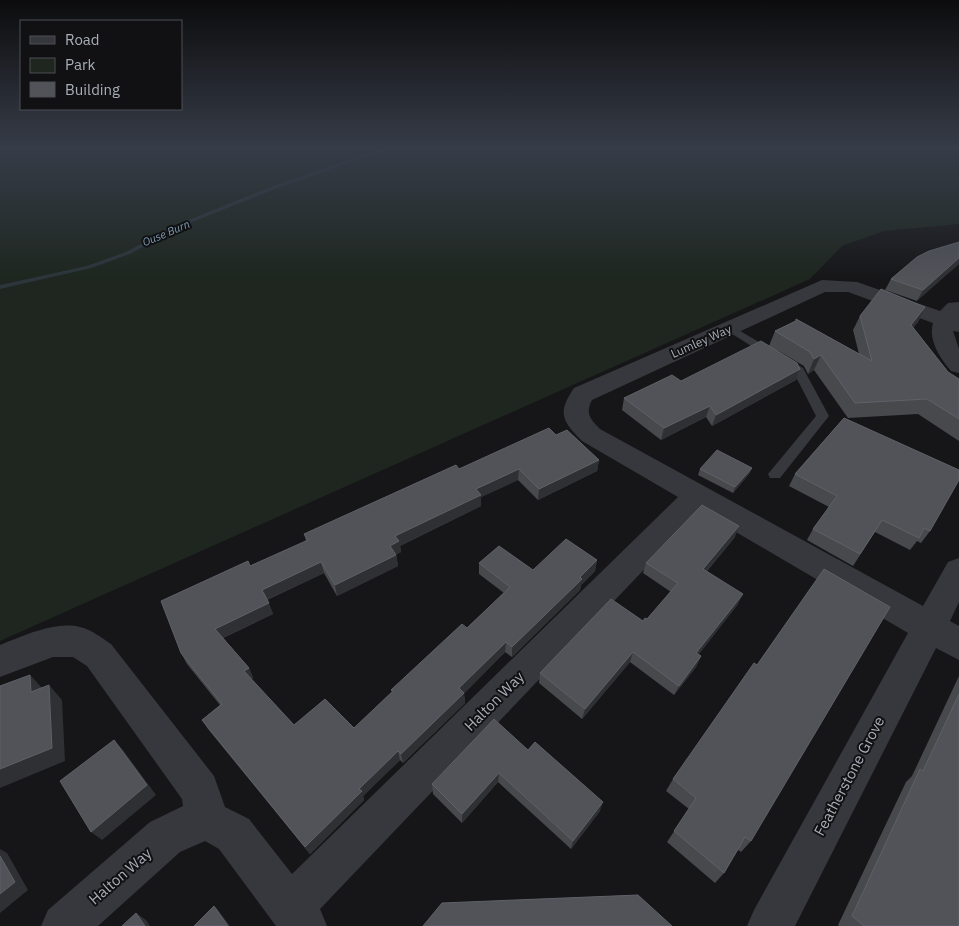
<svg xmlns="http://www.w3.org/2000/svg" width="959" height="926" font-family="'IBM Plex Sans',sans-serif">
	<rect width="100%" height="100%" fill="#161618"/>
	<!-- green -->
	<path fill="#1e261f" d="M0 149H959V224L884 231 842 246 810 279 0 641Z"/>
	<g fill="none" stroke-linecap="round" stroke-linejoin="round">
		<!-- stream -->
		<path fill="#2c353c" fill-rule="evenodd" d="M381 149H388L272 190 180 227 130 254 91 268 0 289V285L87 266 126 252 176 225 268 188Z"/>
		<!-- lane -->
		<path fill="#37383d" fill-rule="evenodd" d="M730 325 803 368 829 416 780 478H770L768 474 816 416 794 373 726 330 724 328 726 326Z"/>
		<!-- street -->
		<path fill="#37383d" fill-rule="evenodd" d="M822 280 857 282 940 311 948 303 959 302V332L953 331 959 349V373L951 371C940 358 928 341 933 323L848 292H825L592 400C585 413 590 419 600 429L923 606 948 562 959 558V602L950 621 959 626V660L936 648 795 926H747L754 910 908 633 700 511 320 909 327 926H276L219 849 205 841 180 852 98 926H41L48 910 150 822 183 806 182 799 87 666 73 657H53L0 677V645C24 636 54 621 80 627 92 630 102 638 111 644L214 776 225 807 249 819 292 874 678 497 582 441C562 421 557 413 574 388Z"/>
	</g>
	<!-- wall -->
	<g fill="#47494d">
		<path d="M959 242 917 301 885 290 891 279Z"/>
		<path d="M925 307 918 322 913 327 948 372 959 379V441L918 414 848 418 814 370 808 374 804 366 777 350 800 369 796 380 712 426 706 417 661 440 622 410 624 398 681 381 769 346 775 331 795 321 796 319 859 354 853 330 860 316Z"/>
		<path d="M844 418 930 531 921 543 917 541 910 550 875 532 853 566 807 540 813 529 829 507 789 486 795 474Z"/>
		<path d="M556 435 599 460 597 471 538 500 518 480 481 497V506L400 546 401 552 396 554 398 566 337 596 324 573 267 600 273 614 223 638 249 668 253 678 251 679 294 725 354 728 392 692 391 690 467 628 504 593 479 574V563L533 570 597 560 595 571 581 585 580 590 512 657 505 652 464 693 465 703 403 763 400 760 363 796 364 800 310 854 208 729 202 720 220 705 187 664 181 653 250 566 306 541 304 534 459 469Z"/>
		<path d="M752 468 749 474 733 493 698 475 700 469Z"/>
		<path d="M735 537 707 571 738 604 698 655 701 656 696 667 674 695 630 662 582 719 539 683 540 673 643 621 647 619 671 592 643 573 646 563Z"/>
		<path d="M959 676V926H839L838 925 906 782 912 776Z"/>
		<path d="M528 750 600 811 571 849 498 782 462 823 433 794 432 784Z"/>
		<path d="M673 779 751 841 741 852 738 850 724 873 715 883 667 842 689 809 666 791Z"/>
	</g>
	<!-- shaded-wall -->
	<g fill="#2f3033">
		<path d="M959 258V264L917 301 923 290Z"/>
		<path d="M925 307 918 322 904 340 911 325Z"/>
		<path d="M821 355 814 370 808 374 814 359Z"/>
		<path d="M800 369 796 380 712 426 716 415Z"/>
		<path d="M710 406 706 417 661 440 664 428Z"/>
		<path d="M599 460 597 471 538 500 539 489Z"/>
		<path d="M752 468 749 474 733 493 735 487Z"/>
		<path d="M519 469 518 480 481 497V506L400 546 401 552 392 557 390 546 395 536 476 489Z"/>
		<path d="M739 526 735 537 699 580 703 569Z"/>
		<path d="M396 555 398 566 337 596 335 585Z"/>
		<path d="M597 560 595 571 581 585 580 590 512 657V647Z"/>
		<path d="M321 562 324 573 266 600 262 590Z"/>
		<path d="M743 594 738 604 692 663 696 653Z"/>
		<path d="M269 603 273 614 220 639 215 629Z"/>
		<path d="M506 642 505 652 462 696 464 693 465 703 403 763 401 754 459 688Z"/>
		<path d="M633 652 630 662 582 719 585 709Z"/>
		<path d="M701 656 696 667 674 695 679 686Z"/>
		<path d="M249 668 253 678 249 681 244 671Z"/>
		<path d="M30 675 44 690 31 692Z"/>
		<path d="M49 685 62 700 65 761 0 788V769Z"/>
		<path d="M114 740 123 750 156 795 102 840 91 832Z"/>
		<path d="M398 751 400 760 363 796 364 800 310 854 305 847 359 789Z"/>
		<path d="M499 773 498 782 462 823V814Z"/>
		<path d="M603 802 600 811 571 849 573 841Z"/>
		<path d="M0 849 7 853 28 890 0 913Z"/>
		<path d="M214 906 218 910 230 926H228Z"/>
		<path d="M136 913 146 920 150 926H145Z"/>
	</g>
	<!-- building -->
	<g fill="#525359" stroke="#5f6168">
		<path d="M959 242V258L923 290 891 279 917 257 929 251Z"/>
		<path d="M881 289 925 307 911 325 948 372 959 379V419L927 399 855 403 821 355 814 359 810 352 775 331 796 321V319L872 361 860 316Z"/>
		<path d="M761 341 797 363 800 369 716 415 710 406 664 428 624 398 672 375 681 381Z"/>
		<path d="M844 418 959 470V480L930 531 924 528 919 538 882 520 860 554 813 529 837 496 795 474Z"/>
		<path d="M549 428 556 435 567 430 599 460 539 489 519 469 476 489 481 495 395 536 399 541 390 546 396 555 335 585 321 562 262 590 269 603 215 629 249 668 244 671 294 725 325 699 354 728 393 691 391 690 462 624 467 628 510 587 479 563 499 546 533 570 566 539 597 560 580 577 582 579 512 647 506 642 459 688 464 693 401 754 398 751 359 789 362 791 305 847 202 720 222 704 181 653 161 601 248 561 250 566 308 540 304 534 456 465 459 469Z"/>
		<path d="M717 450 752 468 735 487 700 469Z"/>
		<path d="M702 505 739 526 703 569 743 594 696 653 701 656 679 686 633 652 585 709 540 673 611 599 643 621 645 618 647 619 678 583 646 563Z"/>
		<path d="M824 569 890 607 751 841 745 837 724 873 674 831 696 798 673 779 754 663 757 665Z"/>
		<path d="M30 675 31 692 49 685 52 748 0 769V686Z"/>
		<path d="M959 694V926H864L852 916 920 769 923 771Z"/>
		<path d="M494 719 528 750 535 742 603 802 573 841 499 773 462 814 432 784Z"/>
		<path d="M114 740 147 785 91 832 60 781Z"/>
		<path d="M0 856 15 882 0 894Z"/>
		<path d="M638 895 672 926H423L442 903Z"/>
		<path d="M214 906 228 926H194Z"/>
		<path d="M136 913 145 926H122Z"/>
	</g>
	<!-- sky -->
	<linearGradient id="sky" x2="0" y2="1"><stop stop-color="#0c0c0d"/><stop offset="0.53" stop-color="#363c48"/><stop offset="1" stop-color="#363c48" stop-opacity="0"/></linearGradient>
	<rect width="959" height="279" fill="url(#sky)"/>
	<g text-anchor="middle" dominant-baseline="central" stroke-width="4" stroke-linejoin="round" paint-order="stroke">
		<!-- far-water labels -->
		<g font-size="11" font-style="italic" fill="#7f9bb3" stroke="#111113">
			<text transform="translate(166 233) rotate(-23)">Ouse Burn</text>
		</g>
		<!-- street labels -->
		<g font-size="12" fill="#a8adb8" stroke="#111113">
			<text transform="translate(701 341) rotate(-24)">Lumley Way</text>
		</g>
		<!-- near-street labels -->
		<g font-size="15" fill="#a8adb8" stroke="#111113">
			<text transform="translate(494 701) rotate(-45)">Halton Way</text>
			<text transform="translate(849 776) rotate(-62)">Featherstone Grove</text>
			<text transform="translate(120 876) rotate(-41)">Halton Way</text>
		</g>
	</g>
	<!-- legend -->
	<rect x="20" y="20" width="162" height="90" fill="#111113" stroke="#4d4f55"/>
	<rect x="30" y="36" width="25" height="8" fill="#37383d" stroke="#4d4f55"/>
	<text x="65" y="45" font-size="15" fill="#a8adb8">Road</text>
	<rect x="30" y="58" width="25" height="15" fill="#1e261f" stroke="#4d4f55"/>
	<text x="65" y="70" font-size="15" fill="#a8adb8">Park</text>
	<rect x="30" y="82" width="25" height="15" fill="#525359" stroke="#4d4f55"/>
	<text x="65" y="95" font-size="15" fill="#a8adb8">Building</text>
</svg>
